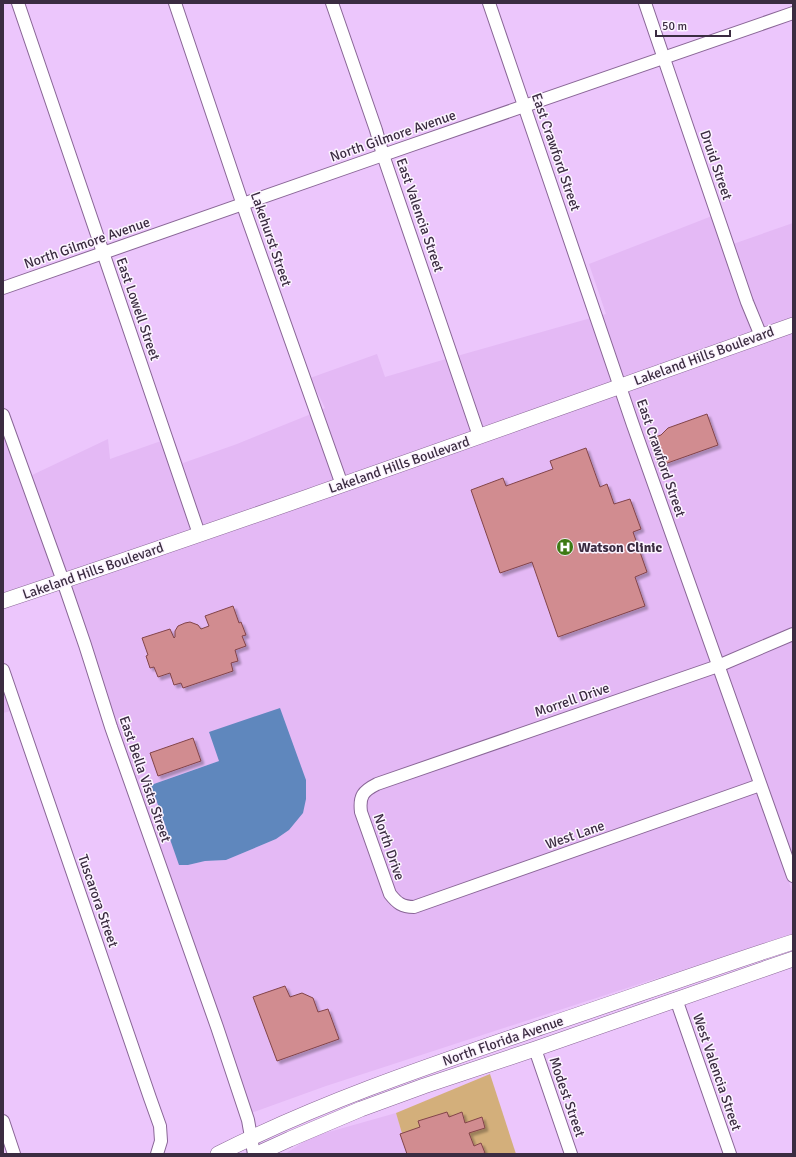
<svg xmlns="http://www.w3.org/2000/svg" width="796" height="1157" font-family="Signika,sans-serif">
	<defs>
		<filter id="shadow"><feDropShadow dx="3" dy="3" stdDeviation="1" flood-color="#0004"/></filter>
	</defs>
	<rect width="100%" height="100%" fill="#ecc6fc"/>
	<!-- built -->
	<g fill="#e4b9f5" fill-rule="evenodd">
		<path d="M712 216 742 304 753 333 624 380 602 315 606 314 589 264Z"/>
		<path d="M793 223V319L764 329 752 300 733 244Z"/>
		<path d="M591 318 613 384 482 430 457 356Z"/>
		<path d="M793 330V629L722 659 627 389Z"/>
		<path d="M377 354 385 377 446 359 472 434 345 478 321 410 325 408 310 378Z"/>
		<path d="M616 393 711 663 374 780 364 784 360 790H357V793L354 797 356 798 354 806 356 814 385 897 392 907 405 912 757 792 793 894V934L326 1086 251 1113 116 725 70 584ZM219 761 289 830 276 839 226 860 205 861 188 865 151 785Z"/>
		<path d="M311 414 335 482 203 528 172 437H173L183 463 237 444Z"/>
		<path d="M3 433 55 578 3 596Z"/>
		<path d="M108 439 110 459 161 441 192 531 66 575 30 476Z"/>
		<path d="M793 640V859L725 668Z"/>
		<path d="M715 672 753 782 413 902 401 898 395 892 367 811 366 805 367 797 379 789Z"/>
		<path d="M3 687 11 711 3 713Z"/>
		<path d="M396 1113 408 1154H285L311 1137Z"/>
	</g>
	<!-- green -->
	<path fill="#d3af7b" d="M490 1074 516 1154H408L396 1113Z"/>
	<!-- water -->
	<path fill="#5f87bd" d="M280 708 306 780V799L303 813 289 830 276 839 226 860 205 861 188 865H179L151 785 219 761 209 732Z"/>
	<!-- building -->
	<g fill="#d18c90" stroke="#824449" filter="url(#shadow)">
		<path d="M707 414 718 445 659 466 650 439 661 435 668 428Z"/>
		<path d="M586 448 600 487 607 484 614 504 630 499 641 529 633 532 647 572 635 577 645 606 558 637 532 562 500 573 471 490 503 478 506 486 553 469 550 461Z"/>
		<path d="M233 606 239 623 241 622 246 635 242 636 246 646 235 650 238 661 231 663 233 671 183 688 181 683 174 685 170 673 158 677 154 667 150 668 146 656 148 655 142 638 170 629 174 638 175 637V631L178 626 185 623 190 622 198 625 201 629 209 626 205 616Z"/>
		<path d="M193 738 201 761 158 776 150 753Z"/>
		<path d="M285 986 290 997 302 993 313 998 318 1012 328 1009 339 1039 277 1061 253 997Z"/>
		<path d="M447 1112 449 1117 462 1112 465 1123 482 1117 485 1128 469 1133 474 1146 481 1143 485 1153 481 1154H407L400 1134 420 1127 418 1121Z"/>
	</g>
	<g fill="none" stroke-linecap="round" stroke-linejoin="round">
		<!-- minor casing -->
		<g stroke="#896696" stroke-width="14">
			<g id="minor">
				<path d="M18 3 199 534"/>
				<path d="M175 3 246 214 342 485"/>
				<path d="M332 3 376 130 383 155 479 436"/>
				<path d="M489 3 633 425 793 876"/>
				<path d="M645 3 747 302 761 336"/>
				<path d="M3 288 383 155 793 13"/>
				<path d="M3 415 63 581 85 645 111 727 217 1027 248 1120 254 1154"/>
				<path d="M3 670 150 1098 160 1126 161 1141 157 1154"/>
				<path d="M760 785 414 907C402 907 397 903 390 894L361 812C359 796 363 791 377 784L718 666 793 634"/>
				<path d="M676 999 730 1154"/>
				<path d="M535 1049 571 1154"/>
				<path d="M3 1121 14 1154"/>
			</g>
		</g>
		<!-- major casing -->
		<g stroke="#896696" stroke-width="16">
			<g id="major">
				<path d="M3 601C268 513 530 418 793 325"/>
				<path d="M218 1154C323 1101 431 1065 542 1027 626 999 709 969 793 942"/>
				<path d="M257 1154 290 1139 361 1109 424 1086 535 1049 793 959"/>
			</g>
		</g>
		<!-- minor -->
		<use href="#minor" stroke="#fff" stroke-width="12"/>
		<!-- major -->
		<use href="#major" stroke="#fff" stroke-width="15"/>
	</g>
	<!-- icons -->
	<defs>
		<g id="hospital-disc" transform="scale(0.9)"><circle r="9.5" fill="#3d7a14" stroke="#fcf4ff"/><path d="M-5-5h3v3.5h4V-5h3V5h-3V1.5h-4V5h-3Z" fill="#fff"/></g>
	</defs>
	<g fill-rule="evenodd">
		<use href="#hospital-disc" x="565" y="547"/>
	</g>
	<g text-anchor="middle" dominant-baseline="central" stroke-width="3" stroke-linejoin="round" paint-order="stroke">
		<!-- street labels -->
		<g font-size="14" fill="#3b2c41" stroke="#fcf4ff">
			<text transform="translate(393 136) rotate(-19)">North Gilmore Avenue</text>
			<text transform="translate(556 152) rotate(71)">East Crawford Street</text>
			<text transform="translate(716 165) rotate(71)">Druid Street</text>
			<text transform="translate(420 215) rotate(71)">East Valencia Street</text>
			<text transform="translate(271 239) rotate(71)">Lakehurst Street</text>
			<text transform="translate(87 243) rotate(-19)">North Gilmore Avenue</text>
			<text transform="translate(138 309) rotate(71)">East Lowell Street</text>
			<text transform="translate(704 356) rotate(-20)">Lakeland Hills Boulevard</text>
			<text transform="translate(661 458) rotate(71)">East Crawford Street</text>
			<text transform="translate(399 465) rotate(-19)">Lakeland Hills Boulevard</text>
			<text transform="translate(93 571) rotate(-19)">Lakeland Hills Boulevard</text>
			<text transform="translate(572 700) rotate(-19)">Morrell Drive</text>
			<text transform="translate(145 779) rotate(71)">East Bella Vista Street</text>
			<text transform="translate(575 835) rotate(-19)">West Lane</text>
			<text transform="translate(389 847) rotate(71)">North Drive</text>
			<text transform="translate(98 901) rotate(71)">Tuscarora Street</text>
			<text transform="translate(503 1041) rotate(-19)">North Florida Avenue</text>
			<text transform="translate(717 1072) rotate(71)">West Valencia Street</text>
			<text transform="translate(567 1097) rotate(71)">Modest Street</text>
		</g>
		<!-- poi labels -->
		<g font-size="14" font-weight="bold" fill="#3b2c41" stroke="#fcf4ff" text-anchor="start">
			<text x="578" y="547">Watson Clinic</text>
		</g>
	</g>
	<!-- border -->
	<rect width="796" height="1157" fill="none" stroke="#3b2c41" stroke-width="8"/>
	<!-- scale -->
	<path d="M656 30v6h74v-6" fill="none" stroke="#3b2c41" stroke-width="2"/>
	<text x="662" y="30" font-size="12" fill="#3b2c41" stroke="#fcf4ff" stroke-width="3" paint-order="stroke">50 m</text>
</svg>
